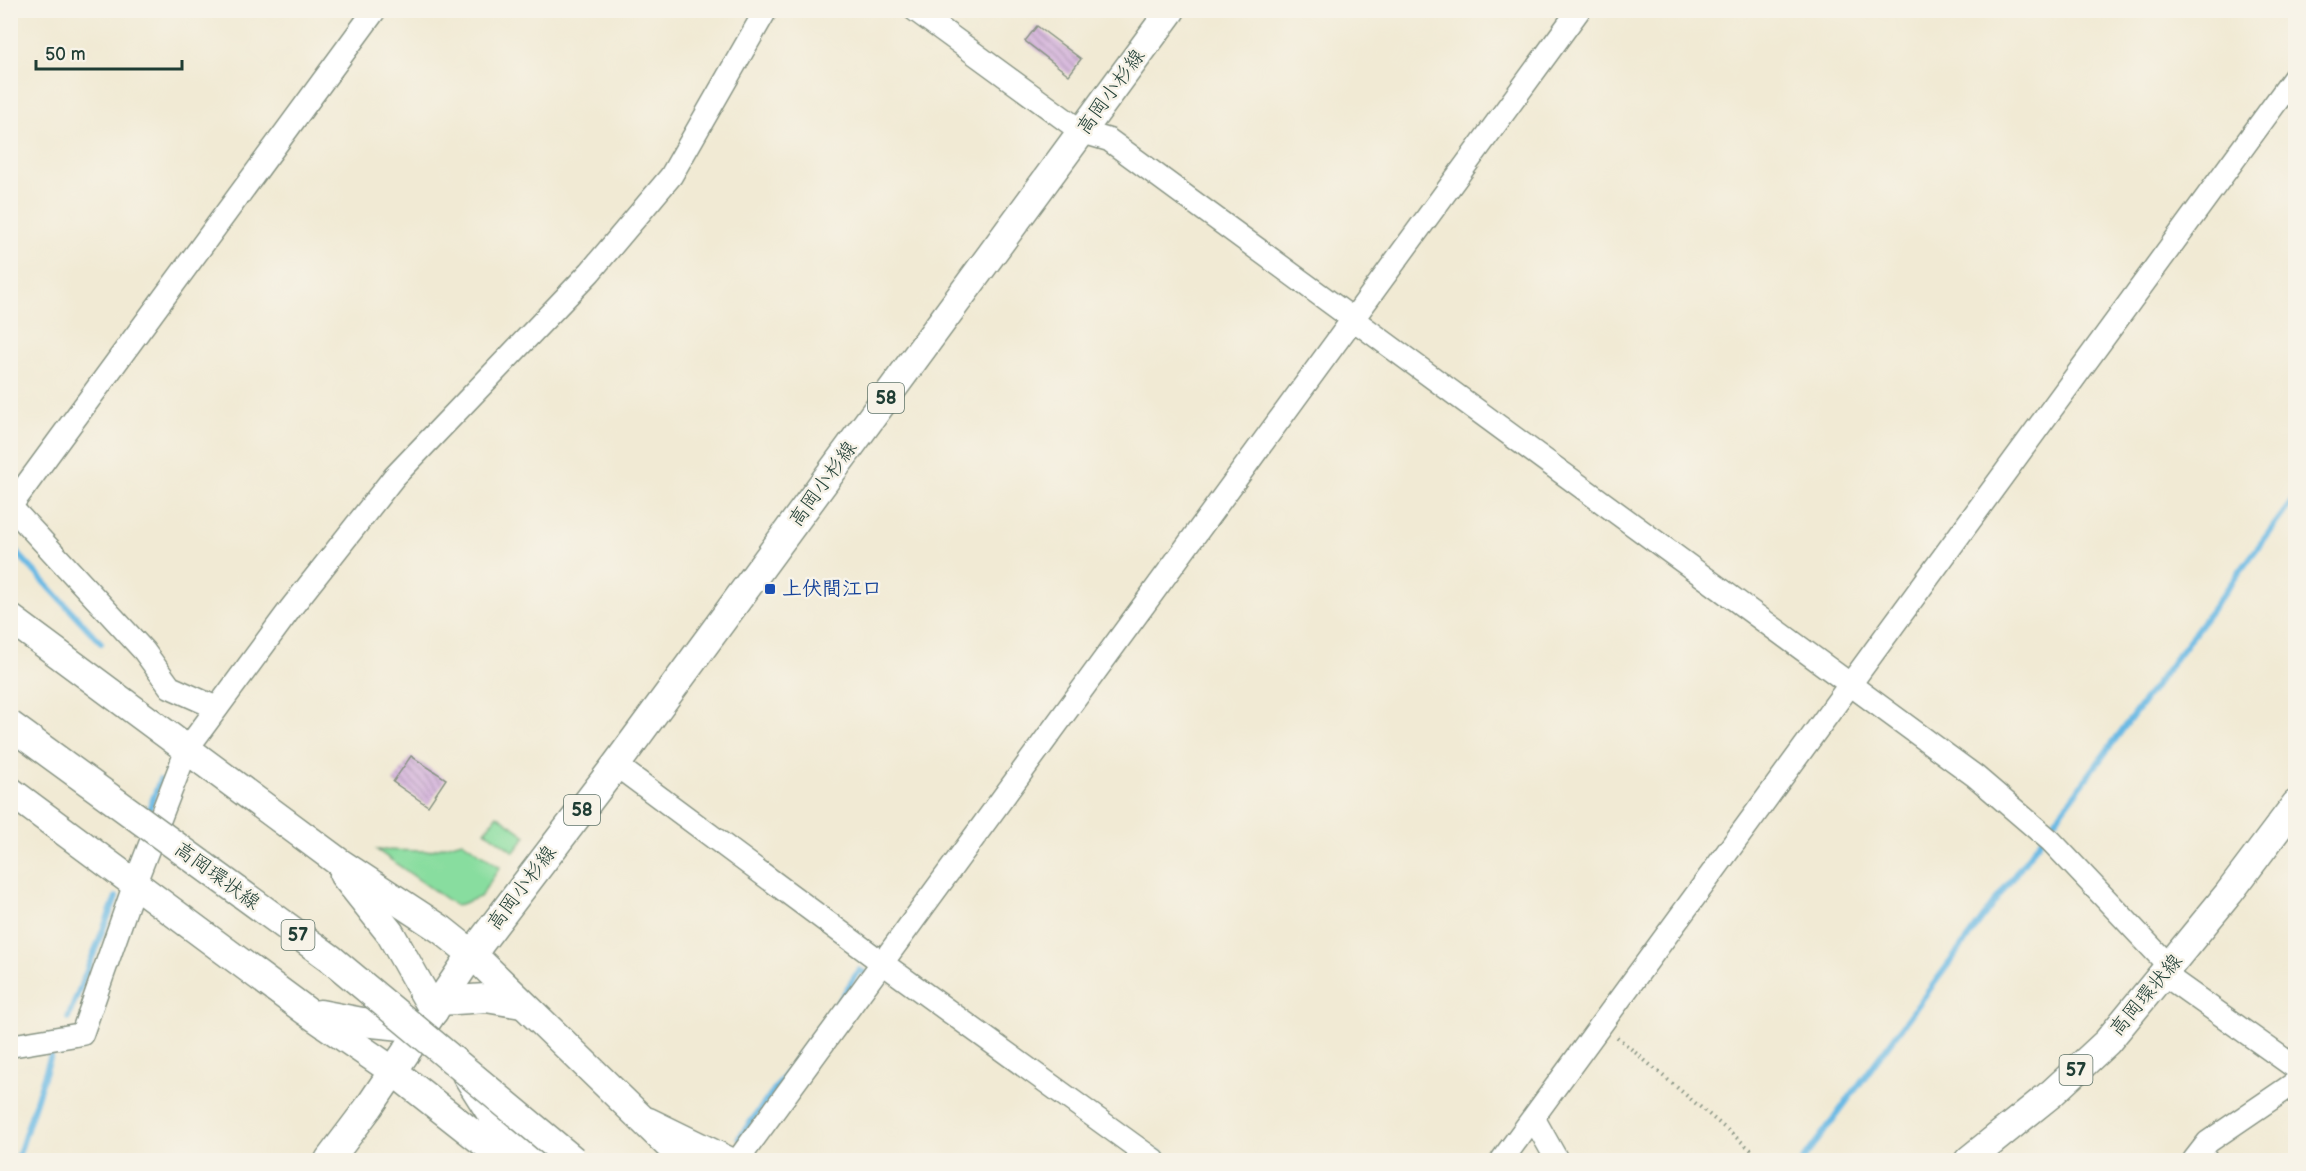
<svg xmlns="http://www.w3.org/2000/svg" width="2306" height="1171" font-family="'Balsamiq Sans','Klee One',sans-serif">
	<defs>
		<pattern id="building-back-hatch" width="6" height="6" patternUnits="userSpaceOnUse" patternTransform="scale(1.5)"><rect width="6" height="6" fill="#d4b3db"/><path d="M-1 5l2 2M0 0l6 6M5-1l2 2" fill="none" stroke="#ab93b2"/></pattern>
	</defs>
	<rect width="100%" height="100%" fill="#f7f3e8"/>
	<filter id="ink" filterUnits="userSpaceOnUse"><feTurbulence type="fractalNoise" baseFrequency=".0167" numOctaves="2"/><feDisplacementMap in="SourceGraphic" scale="12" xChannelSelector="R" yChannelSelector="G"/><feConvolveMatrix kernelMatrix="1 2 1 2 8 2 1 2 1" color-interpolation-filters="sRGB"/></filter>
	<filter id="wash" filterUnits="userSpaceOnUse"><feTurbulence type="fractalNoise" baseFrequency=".008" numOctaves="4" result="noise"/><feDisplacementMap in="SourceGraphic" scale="24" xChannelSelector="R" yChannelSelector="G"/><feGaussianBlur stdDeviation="1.35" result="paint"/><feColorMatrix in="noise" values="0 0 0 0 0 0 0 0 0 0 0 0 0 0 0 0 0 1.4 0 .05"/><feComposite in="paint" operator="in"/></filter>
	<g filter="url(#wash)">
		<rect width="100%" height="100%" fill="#f1ead4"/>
		<!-- green -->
		<g fill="#88dd9f" stroke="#548d6a" stroke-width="1.5">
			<path d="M497 815 526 836 514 852 485 831Z"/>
			<path d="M462 841 500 867 480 897 456 906 377 850 428 851Z"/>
		</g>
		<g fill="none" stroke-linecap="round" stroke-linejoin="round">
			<!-- stream -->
			<g stroke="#69b9e4" stroke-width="6">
				<path d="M10 545 101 643"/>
				<path d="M147 815 160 780"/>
				<path d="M68 1018 116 897"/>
				<path d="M739 1138 840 1000 859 970 869 975"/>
				<path d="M1159 1153 1168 1160"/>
				<path d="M17 1160 51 1055"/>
				<path d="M1803 1160 2296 496"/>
			</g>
		</g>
		<g id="blocks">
			<!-- building -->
			<g fill="url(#building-back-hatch)">
				<path d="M1037 26 1081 59 1069 75 1025 41Z"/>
				<path d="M411 756 446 779 428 806 393 782Z"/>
			</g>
		</g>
	</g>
	<g filter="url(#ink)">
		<use href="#blocks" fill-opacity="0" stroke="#889484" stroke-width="1.5"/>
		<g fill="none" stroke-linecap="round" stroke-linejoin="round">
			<!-- minor casing -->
			<g stroke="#889484" stroke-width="25">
				<g id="minor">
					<path d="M915 10 1082 132 1109 140 1975 776 2051 841 2170 967 2172 980 2296 1068"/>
					<path d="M10 506 144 651 170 687 217 708"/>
					<path d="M10 507 375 10"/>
					<path d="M616 765 881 962 1154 1160"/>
					<path d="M10 1046 82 1034 135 883 187 749 291 608 394 477 590 272 671 176 766 10"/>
					<path d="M649 1119 733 1160"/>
					<path d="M1534 1119 1557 1160"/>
					<path d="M738 1160 1579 10"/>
					<path d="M1502 1160 2296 75"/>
					<path d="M2194 1160 2208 1142 2296 1082"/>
				</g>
			</g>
			<!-- major casing -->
			<g stroke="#889484" stroke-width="31">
				<g id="major">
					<path d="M10 618 340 863 442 930 472 954 684 1160"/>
					<path d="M10 791 306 1011 393 1071 506 1160"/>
					<path d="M344 875 390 933 434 1011"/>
					<path d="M440 1001 486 998 522 1004"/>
					<path d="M320 1014 362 1022 422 1028"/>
					<path d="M466 1074 492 1115 540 1160"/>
					<path d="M329 1160 369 1107 472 954 616 765 1171 10"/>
					<path d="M1969 1160 2052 1093 2107 1042 2229 893 2296 804"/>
				</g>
			</g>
			<!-- path -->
			<path stroke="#889484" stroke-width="4" stroke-dasharray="1.5 4.5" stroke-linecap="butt" d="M1617 1037 1763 1160"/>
			<!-- minor -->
			<use href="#minor" stroke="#fff" stroke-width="22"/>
			<!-- major -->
			<use href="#major" stroke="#fff" stroke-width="28"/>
			<!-- major-bridge casing -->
			<g stroke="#889484" stroke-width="31" stroke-linecap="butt">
				<path id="major-bridge" d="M10 725 330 958 573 1160"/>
			</g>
			<!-- major-bridge -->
			<use href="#major-bridge" stroke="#fff" stroke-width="28"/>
		</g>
	</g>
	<!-- markers -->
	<rect fill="#1a4fb4" stroke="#f7f3e8" stroke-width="2" x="764" y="583" width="12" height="12" rx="3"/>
	<g text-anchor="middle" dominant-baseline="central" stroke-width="5" stroke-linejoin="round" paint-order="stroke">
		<!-- shield labels -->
		<g fill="#f7f3e8" stroke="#60746a" stroke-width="1.5">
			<rect x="868" y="383" width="36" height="30" rx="4.5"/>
			<rect x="564" y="795" width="36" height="30" rx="4.5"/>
			<rect x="281.5" y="920" width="33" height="30" rx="4.5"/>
			<rect x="2059.5" y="1055" width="33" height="30" rx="4.5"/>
		</g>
		<g font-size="18" font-weight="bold" fill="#1f3d34">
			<text x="886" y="398">58</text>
			<text x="582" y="810">58</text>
			<text x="298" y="935">57</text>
			<text x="2076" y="1070">57</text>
		</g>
		<!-- street labels -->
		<g font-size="20" fill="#1f3d34" stroke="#f7f3e8">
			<text transform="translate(1111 92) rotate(-54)">高岡小杉線</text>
			<text transform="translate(823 484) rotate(-54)">高岡小杉線</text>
			<text transform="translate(217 876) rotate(36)">高岡環状線</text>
			<text transform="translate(522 888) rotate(-53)">高岡小杉線</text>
			<text transform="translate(2146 995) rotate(-50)">高岡環状線</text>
		</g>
		<!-- transit labels -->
		<g font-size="20" font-weight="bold" fill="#164399" stroke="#f7f3e8" text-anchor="start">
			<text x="782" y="589">上伏間江口</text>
		</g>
	</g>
	<!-- margin -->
	<rect width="2306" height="1171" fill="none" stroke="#f7f3e8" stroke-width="36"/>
	<!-- scale -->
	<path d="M36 60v9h146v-9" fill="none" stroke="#1f3d34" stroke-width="3"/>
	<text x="45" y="60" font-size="18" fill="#1f3d34" stroke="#f7f3e8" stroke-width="4.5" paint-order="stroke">50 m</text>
</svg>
